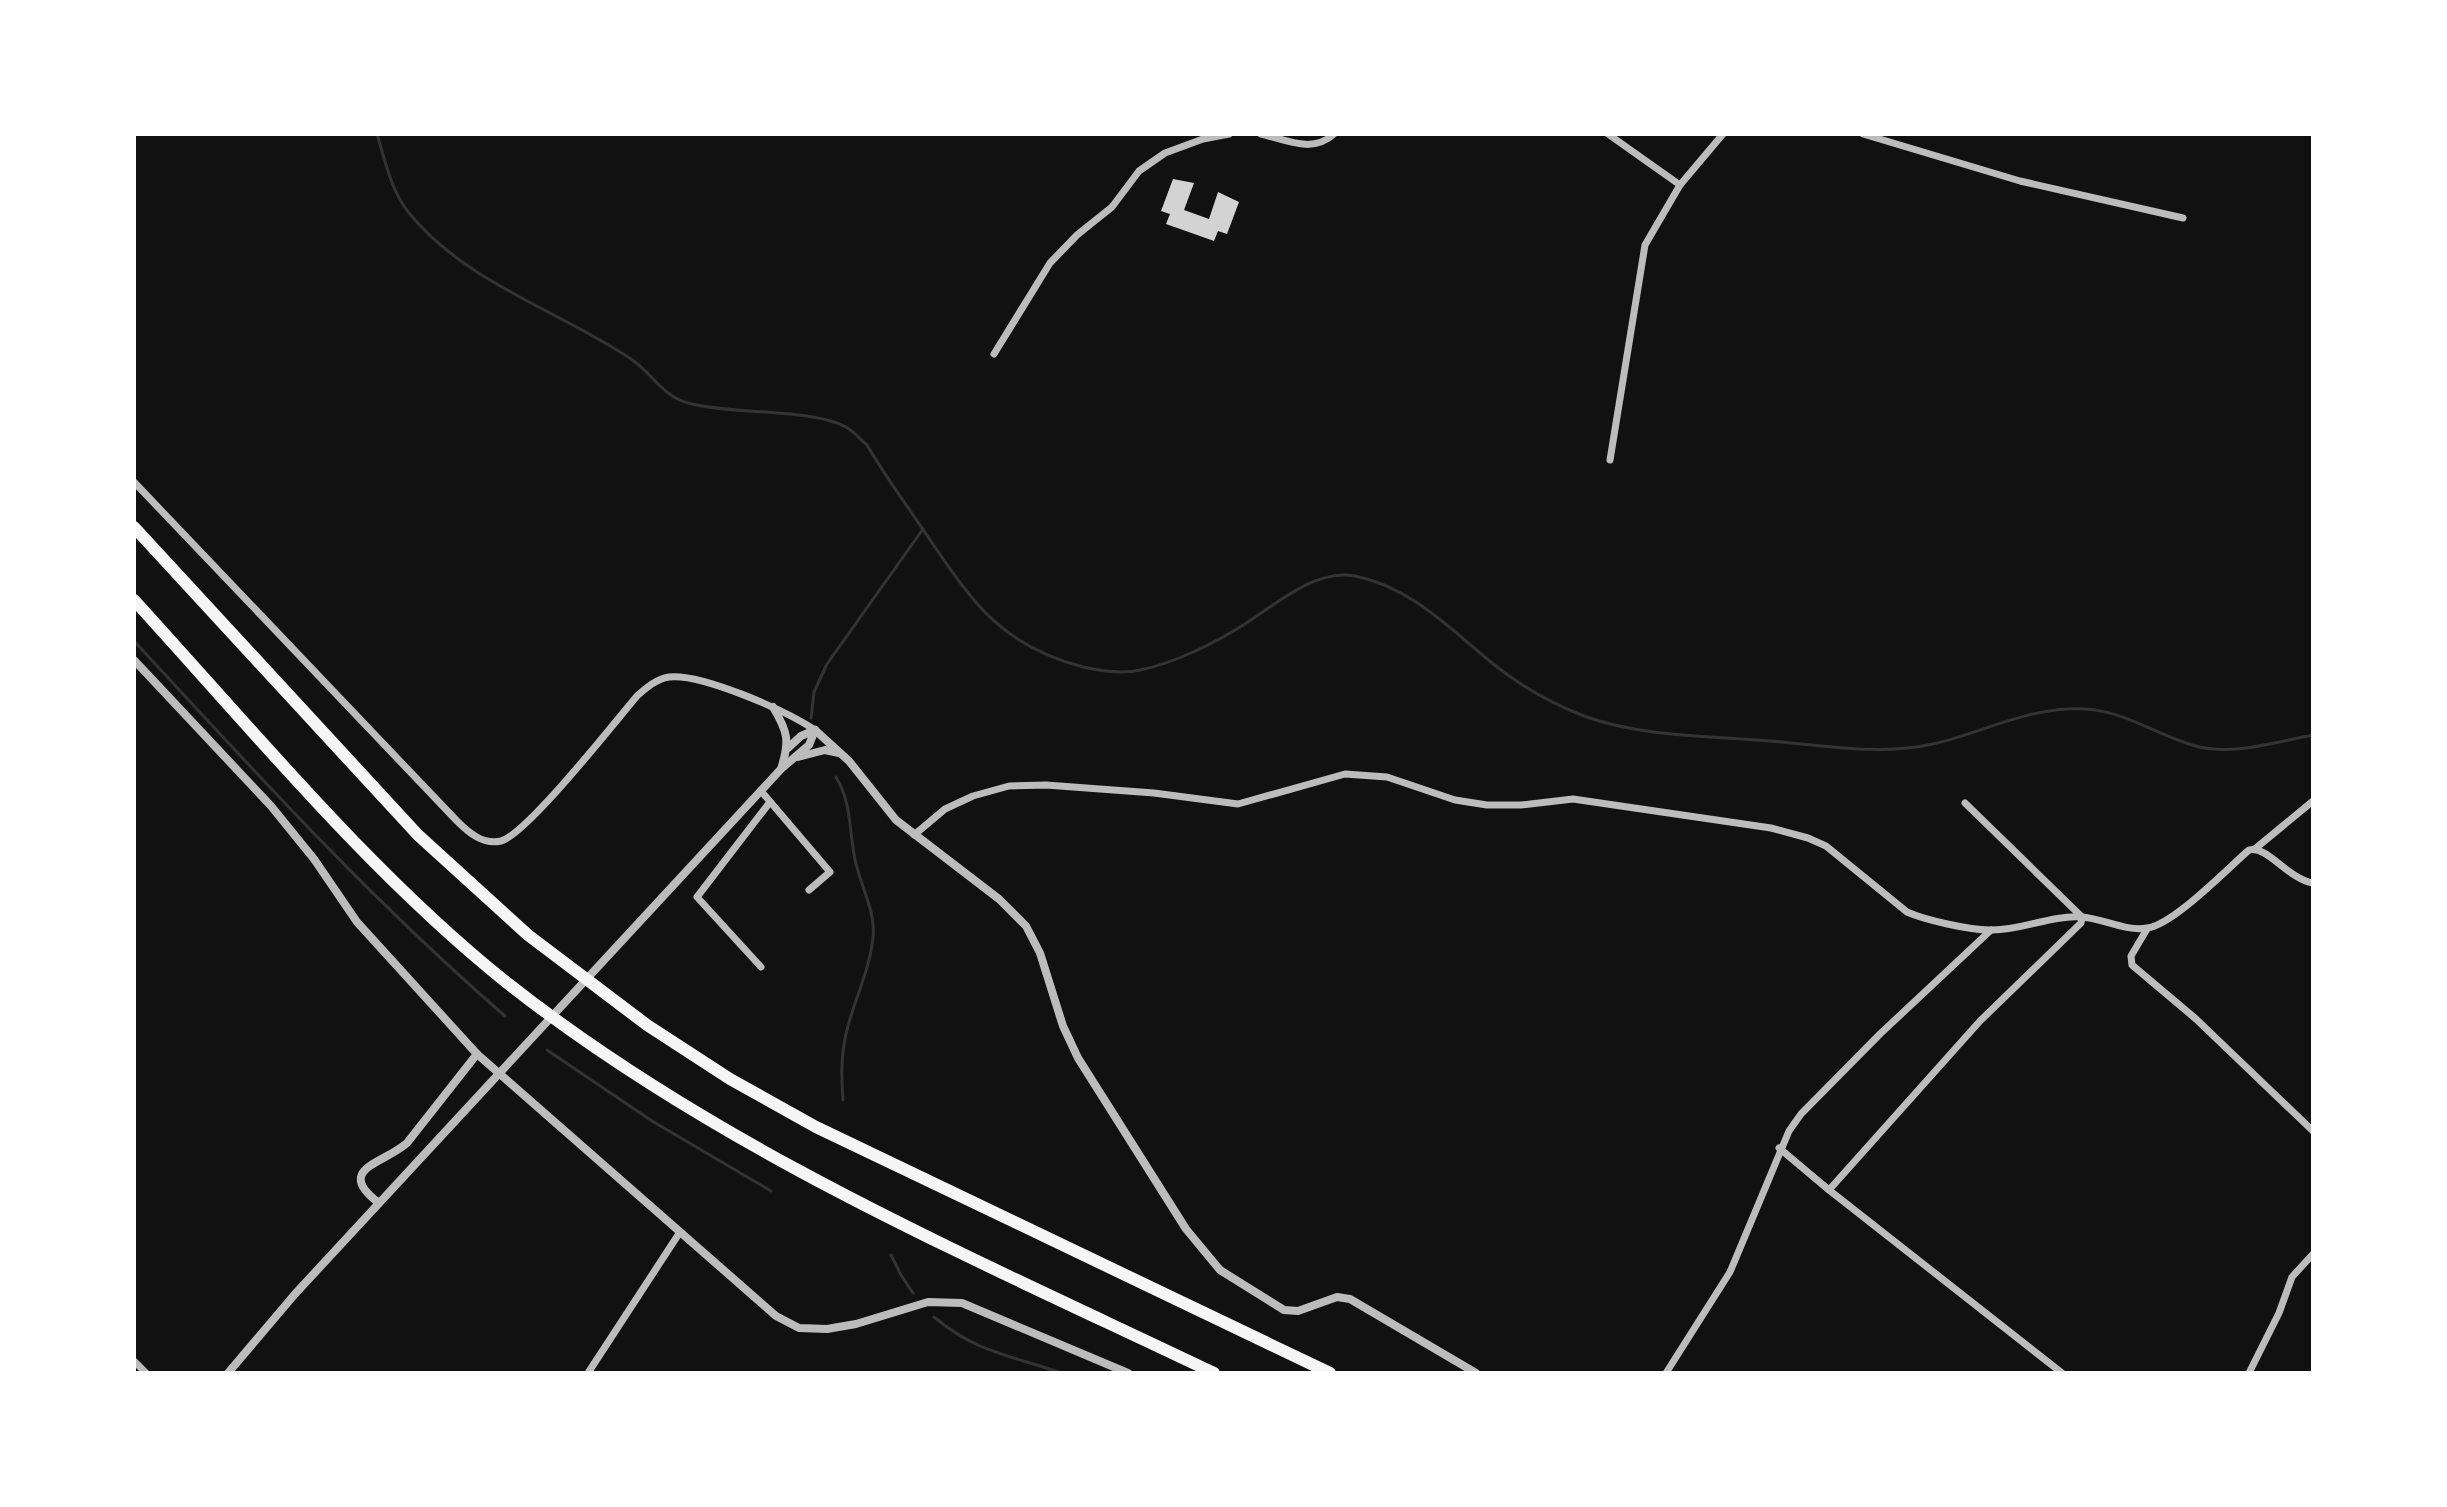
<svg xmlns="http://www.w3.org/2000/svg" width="2447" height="1507" font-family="'IBM Plex Sans',sans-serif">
	<rect width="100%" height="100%" fill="#111"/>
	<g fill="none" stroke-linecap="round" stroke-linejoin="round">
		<!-- stream -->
		<g stroke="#333" stroke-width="3">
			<path d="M377 134C385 160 391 191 409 213 466 283 558 310 631 359 652 373 662 396 688 403 729 415 819 408 849 429 855 433 861 440 867 445 885 476 906 504 926 534 972 601 999 645 1083 667 1101 671 1123 674 1140 670 1175 663 1215 643 1245 624 1276 604 1315 569 1355 576 1411 587 1450 629 1492 663 1519 685 1551 703 1584 716 1642 737 1709 736 1770 741 1823 745 1880 756 1933 744 1978 734 2021 711 2068 709 2120 706 2146 731 2192 745 2231 757 2274 742 2313 735"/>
			<path d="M134 641C253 770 372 901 505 1016"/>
			<path d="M811 718 814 692 827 664 923 529"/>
			<path d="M836 777C851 802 849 826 854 854 858 882 876 909 873 937 870 969 856 996 848 1026 841 1051 841 1074 843 1100"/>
			<path d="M547 1050 652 1121 771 1191"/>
			<path d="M891 1255 901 1275 913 1293"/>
			<path d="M934 1317C977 1353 1010 1355 1061 1373"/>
		</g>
	</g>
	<!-- building -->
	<path fill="#d3d3d3" d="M1173 179 1194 183 1184 210 1209 219 1218 192 1239 202 1227 234 1218 231 1214 241 1166 224 1170 214 1161 211Z"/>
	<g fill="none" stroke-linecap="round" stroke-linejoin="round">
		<!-- minor -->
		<g stroke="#bcbcbc" stroke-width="7">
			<path d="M1261 134C1287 140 1312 154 1334 134"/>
			<path d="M1608 134 1680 185"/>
			<path d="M1863 134 2020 181 2183 218"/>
			<path d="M994 354 1050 263 1077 235 1112 207 1139 171 1165 153 1203 139 1229 134"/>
			<path d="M1610 460 1645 245 1680 185 1723 134"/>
			<path d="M134 482 457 821C469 833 483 845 501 841 527 834 614 723 637 696 646 688 656 679 669 677 701 673 787 711 815 730"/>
			<path d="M761 791 830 872 809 890"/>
			<path d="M914 835 945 809 973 796 1009 786 1046 785 1154 793 1238 804 1345 774 1387 777 1455 800 1487 805H1521L1573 799 1771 828 1808 838 1826 846 1907 912C1925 920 1969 930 1990 930 2021 931 2050 915 2081 917 2102 918 2126 932 2147 928 2173 925 2227 869 2249 850 2267 845 2288 879 2313 883"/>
			<path d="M2256 848 2313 801"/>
			<path d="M2147 929 2131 956 2132 965 2196 1019 2313 1131"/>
			<path d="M761 967 697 897 770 802"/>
			<path d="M1779 1148 1829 1190 2062 1373"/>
			<path d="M1829 1190 1980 1021 2081 923 2082 917 1965 803"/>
			<path d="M134 1361 146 1373"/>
			<path d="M588 1373 680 1232"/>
			<path d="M1666 1373 1730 1272 1789 1131 1801 1114 1880 1034 1991 930"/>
			<path d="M2249 1373 2279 1313 2292 1277 2313 1254"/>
		</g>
		<!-- tertiary -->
		<g stroke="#bcbcbc" stroke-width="8">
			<path d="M134 660 271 806 314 859 357 922 477 1054 776 1316 799 1328 827 1329 856 1324 928 1302 962 1303 1128 1373"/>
			<path d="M773 707C788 732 790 741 781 769"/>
			<path d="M815 730 849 761 896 820 999 899 1026 926 1040 953 1063 1026 1078 1058 1186 1229 1220 1270 1284 1310 1298 1311 1337 1297 1350 1299 1476 1373"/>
			<path d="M788 748 801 736 815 730"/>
			<path d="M798 757 825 750 839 753"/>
			<path d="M379 1203C334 1169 383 1164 407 1143L477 1054"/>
			<path d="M228 1373 295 1294 781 769 809 745 815 730"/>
		</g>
		<!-- motorway -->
		<g stroke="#f5f5f5" stroke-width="12">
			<path d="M134 527 418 835 528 935 647 1025 730 1079 816 1127 1330 1373"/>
			<path d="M134 600C251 728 371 874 506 982 719 1150 971 1257 1214 1373"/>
		</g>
	</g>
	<!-- border -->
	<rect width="2447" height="1507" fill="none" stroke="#ffffff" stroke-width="272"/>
</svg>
